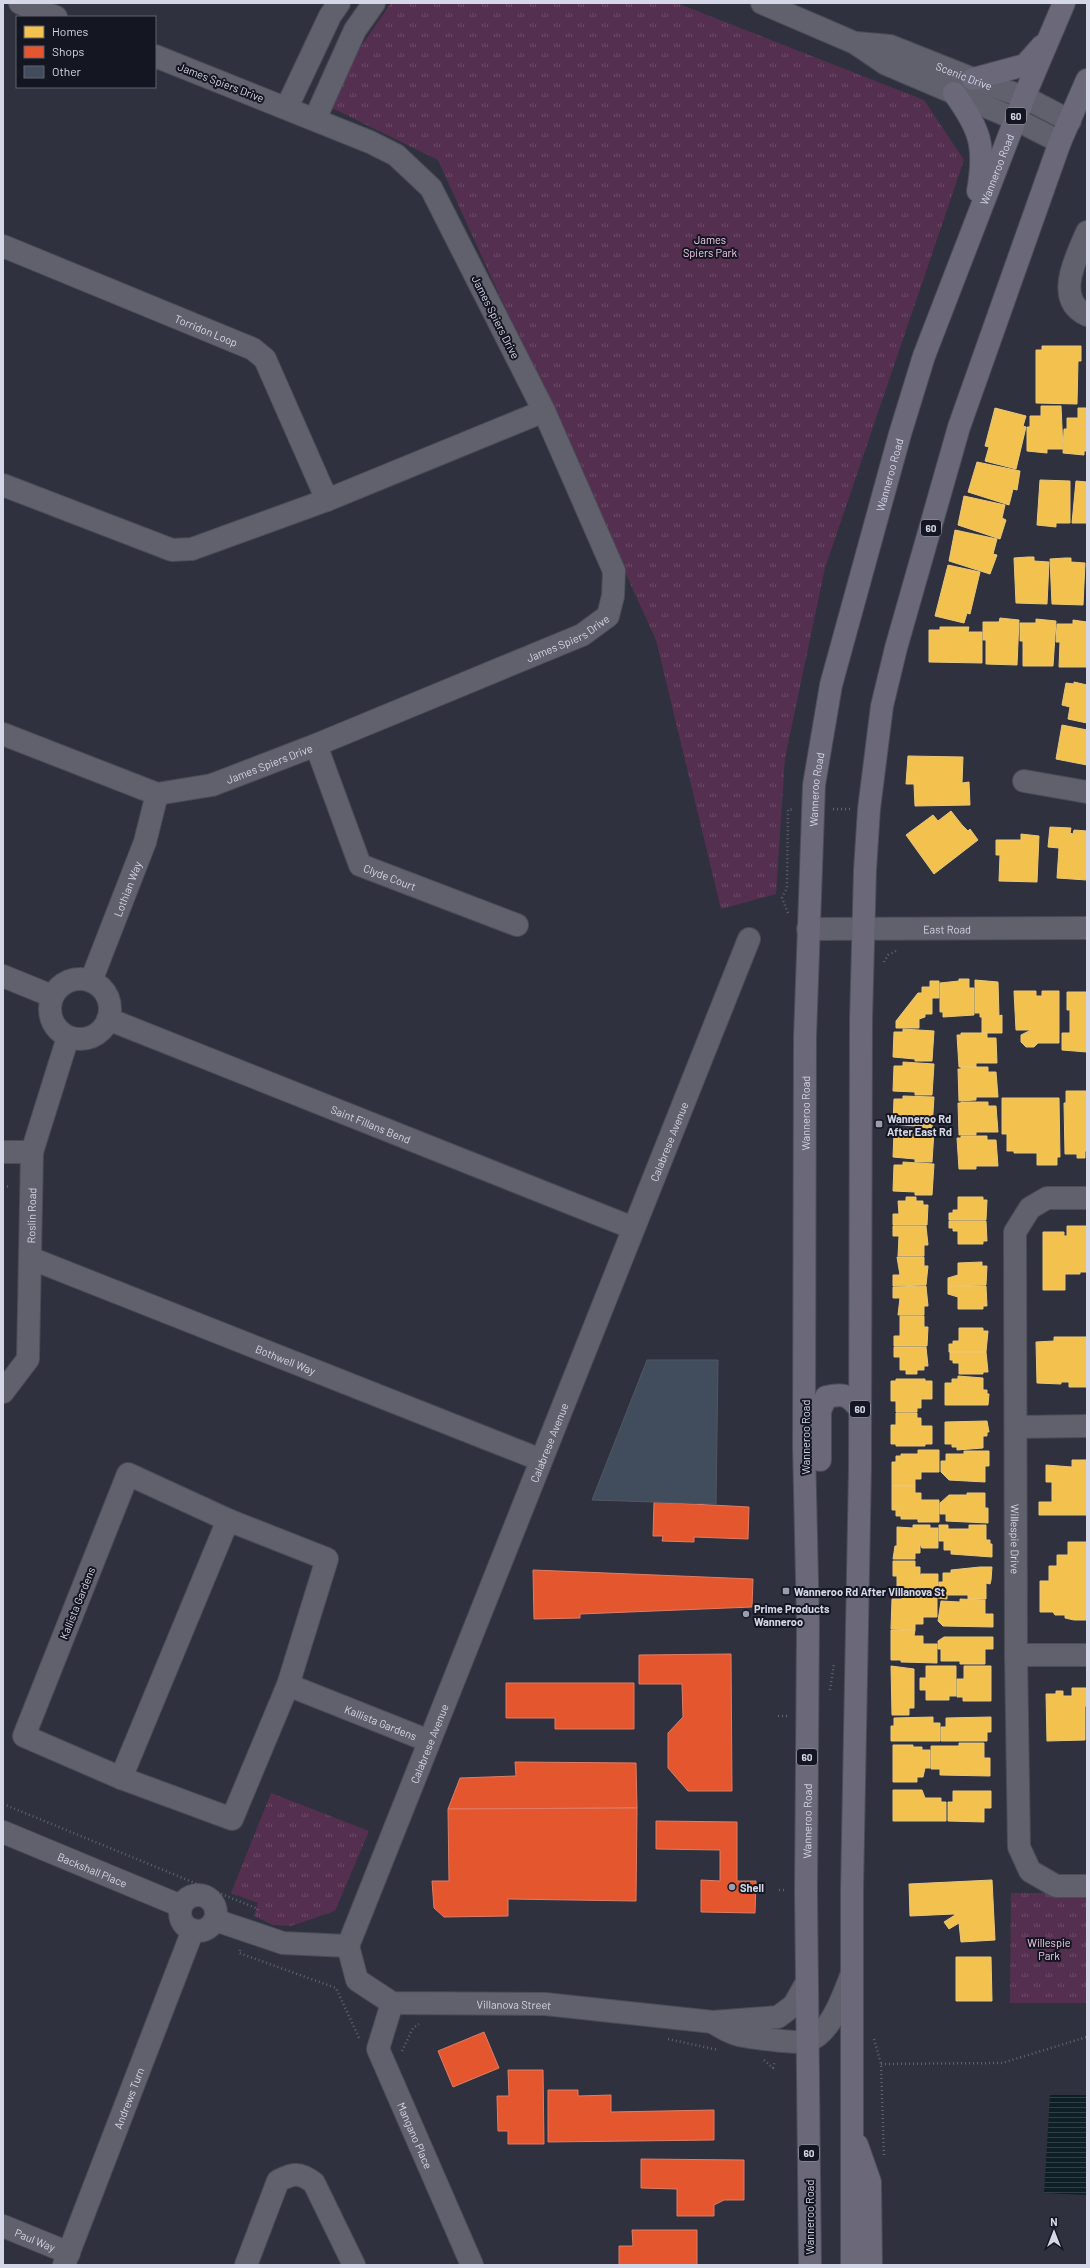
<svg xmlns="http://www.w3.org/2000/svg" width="1090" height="2268" font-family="Barlow,sans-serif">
	<defs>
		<pattern id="park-tufts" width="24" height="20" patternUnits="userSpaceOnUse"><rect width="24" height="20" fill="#552f50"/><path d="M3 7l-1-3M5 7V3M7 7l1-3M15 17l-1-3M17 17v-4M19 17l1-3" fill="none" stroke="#6d4c69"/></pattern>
		<pattern id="water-rules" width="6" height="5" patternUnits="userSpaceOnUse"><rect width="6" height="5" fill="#0f1f26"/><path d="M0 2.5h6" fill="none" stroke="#313f46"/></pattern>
	</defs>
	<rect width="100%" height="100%" fill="#2f313f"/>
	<!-- park -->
	<g fill="url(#park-tufts)">
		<path d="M391 3H677L924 100 964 160 825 568 785 758 776 894 721 909 656 640 438 160 322 103Z"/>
		<path d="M271 1793 369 1831 335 1911 291 1926 273 1925 254 1916 258 1903 231 1893Z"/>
		<path d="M1011 1893H1087V2003H1010Z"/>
	</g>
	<!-- water -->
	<path fill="url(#water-rules)" d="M1050 2095H1087V2195L1044 2193Z"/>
	<!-- homes -->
	<g fill="#f2c14e" stroke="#e9c87c">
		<path d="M1042 346H1081V361H1078L1077 404 1036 403V350H1042Z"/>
		<path d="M1041 406H1061L1063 449H1047V453L1027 451V427H1030V416H1041Z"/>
		<path d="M995 408 1026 416 1023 426 1026 427 1016 469 985 461 989 447 985 446Z"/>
		<path d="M1078 408H1087V451H1084V455L1063 453 1064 429H1067V418H1078Z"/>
		<path d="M977 462 1020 471 1017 490 1013 489 1009 505 968 492Z"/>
		<path d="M1040 480 1070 481V523H1056V527L1037 525Z"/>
		<path d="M1076 481 1087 482V523H1072Z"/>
		<path d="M964 496 1005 505 1002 518 1006 520 1000 539 958 525Z"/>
		<path d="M955 530 997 539 993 554 997 555 990 574 949 561Z"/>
		<path d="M1028 557H1034V561L1049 562 1047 604 1016 603 1014 558Z"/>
		<path d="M1065 558H1071V562L1085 563 1083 605 1052 604 1050 559Z"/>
		<path d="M948 565 980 572 970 614 967 613 964 623 935 616Z"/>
		<path d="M1000 618 1019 620 1017 665 986 664V640H983V622H999Z"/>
		<path d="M1036 619 1056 621 1053 666H1023V641H1020V623H1036Z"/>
		<path d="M1073 620 1087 622V667H1059L1060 642H1056L1057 624H1073Z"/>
		<path d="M940 627H969L968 632H982V663L929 662V630H940Z"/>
		<path d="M1074 682 1087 685V723L1068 719 1070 707 1062 705 1066 683 1074 684Z"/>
		<path d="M1062 725 1087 730V765L1056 759Z"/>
		<path d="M908 756 963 757 962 783 969 782 970 805 915 806 914 784H906Z"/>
		<path d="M951 811 962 825 968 831 970 829 978 840 934 874 906 835 933 815 938 821Z"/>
		<path d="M1050 827 1071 828 1070 833 1073 834 1074 830 1087 831V880L1057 878 1059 848 1048 847Z"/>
		<path d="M1021 834 1039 836 1037 882 999 881 1000 855H996V840H1021Z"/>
		<path d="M959 979H969V988H974V1015L943 1017V1012H940V983L959 981Z"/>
		<path d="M975 980 998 982 999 1016 1002 1015V1033H982V1017H980V1013H975Z"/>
		<path d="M930 981H939V998H932V1014H925V1017L919 1019V1028H896V1021L918 993H922V987H930Z"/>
		<path d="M1014 991H1036V996H1042V991H1059V1043H1038L1034 1047H1026L1021 1042V1035L1031 1030H1016Z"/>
		<path d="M1067 992H1087V1052L1062 1050V1033H1070V1010H1067Z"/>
		<path d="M903 1029 934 1031 932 1061H915V1059L893 1057 894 1032H903Z"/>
		<path d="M961 1033H987V1038H996L997 1063H976V1067H959L957 1035H961Z"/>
		<path d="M903 1062 934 1064 932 1095H915V1092L893 1091 894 1066H903Z"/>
		<path d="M961 1067H988V1072H996L998 1097H976V1100L959 1101 958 1069H961Z"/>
		<path d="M1066 1091H1087V1151H1085V1158H1077V1154H1065L1064 1103H1066Z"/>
		<path d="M903 1096 934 1097 932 1128H915V1126L893 1124 894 1099H903Z"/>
		<path d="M1002 1098H1059L1060 1157H1057V1165H1037V1153H1014V1151H1007V1134H1002Z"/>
		<path d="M961 1102H988V1106H996L998 1132H976V1135H959L958 1103H961Z"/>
		<path d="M903 1129H928V1131H934L932 1162H915V1159L893 1157 894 1132H903Z"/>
		<path d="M961 1136H987V1140H996L998 1166H976V1169H959L957 1138H961Z"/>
		<path d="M903 1162 934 1164 932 1195H915V1192L893 1191 894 1165H903Z"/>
		<path d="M906 1197H916V1201H923V1205H928L927 1225H893V1214H899L898 1201H906Z"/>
		<path d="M958 1197H983V1200H987L986 1220H949V1213H953V1210H958Z"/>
		<path d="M949 1221H986L987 1241H983V1244H958V1231H953V1228H949Z"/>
		<path d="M893 1226H926L928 1245H924V1256H898L899 1236H893Z"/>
		<path d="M1067 1226H1087V1272H1080V1274H1065V1290H1043V1232H1064V1236H1067Z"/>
		<path d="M897 1257H924V1266H928L926 1285 893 1286V1275H900Z"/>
		<path d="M982 1262V1266H987L986 1285 948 1286V1278L958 1275V1263Z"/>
		<path d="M926 1286 928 1306H924V1315H898L900 1298H893V1287Z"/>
		<path d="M948 1286H986L987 1306H983V1309H958V1297L948 1294Z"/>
		<path d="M900 1316H924V1327H928L927 1346H894V1336H900Z"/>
		<path d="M959 1328H983V1331H988L986 1352H949V1344H953V1341H959Z"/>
		<path d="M1054 1337H1087V1387H1069V1382H1061V1384L1037 1383 1036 1342 1054 1341Z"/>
		<path d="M894 1347H926L928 1366H924V1370H917V1374H906V1370H900V1357H894Z"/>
		<path d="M950 1352H986L988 1372H983V1374H959V1363H953V1360H950Z"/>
		<path d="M958 1376 983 1378V1390H987V1394H989L988 1405H945V1383H952V1379H958Z"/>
		<path d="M896 1379H925V1381H932V1399H921V1408H917V1412H896V1401H891V1381H896Z"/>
		<path d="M896 1413H917V1418H921V1426H932V1444H925V1446H896V1444H891V1425H896Z"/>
		<path d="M987 1421 989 1432H987V1436H983V1448L957 1450V1447H952V1444H945V1422Z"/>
		<path d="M918 1450H939V1472H921V1479H915V1486H892V1462H896V1456H901V1454H918Z"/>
		<path d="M964 1451H989V1466H985V1482L949 1480 941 1472V1461H946V1454H964Z"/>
		<path d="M1072 1460H1087V1515H1039V1502H1052V1482H1046V1465L1072 1467Z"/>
		<path d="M892 1486H915V1493H921V1500H939V1522H918V1519H901V1516H896V1510H892Z"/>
		<path d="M967 1493H985V1508H988V1523L946 1521V1514H940V1503L949 1495H967Z"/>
		<path d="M913 1525H930V1528H938V1548H922L920 1544V1553H915V1559H893L895 1546H897V1527L913 1528Z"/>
		<path d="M939 1525H948V1529H969V1525H986V1540H990V1544H992V1557L951 1554V1550H944V1541H939Z"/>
		<path d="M1068 1542H1087V1620H1074L1065 1618V1615H1055L1053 1612H1040V1581H1049V1566H1057V1555H1068Z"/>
		<path d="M893 1561H915V1567H920V1578L921 1574H938V1594H930V1597L897 1594V1576H893Z"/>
		<path d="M980 1567H992L991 1580 990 1584 986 1583V1599H968V1595H947V1599L938 1598 939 1582H943V1573H951V1570Z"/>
		<path d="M902 1597 937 1598V1617H923V1624H915V1630L891 1629 892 1599H902Z"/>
		<path d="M960 1599 985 1600V1614H993V1627L943 1626 938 1621 941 1601 960 1602Z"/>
		<path d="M891 1630H915L914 1636H923V1644H937V1663L901 1662V1660H891Z"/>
		<path d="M944 1637H993V1649H985V1664H960V1661H941V1649H938V1641Z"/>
		<path d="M891 1666 914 1669V1708H909V1715H892Z"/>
		<path d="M926 1666H956V1696H949V1700H926V1690H920V1678H926Z"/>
		<path d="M964 1666H991V1701H963V1697H957V1679H964Z"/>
		<path d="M1072 1688H1087V1706H1085V1740L1047 1741 1046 1694H1056V1691H1063V1696H1072Z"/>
		<path d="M933 1717V1723H940V1741H891V1726H894V1718Z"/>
		<path d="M991 1717V1732H987V1741H941V1727H946V1718Z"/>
		<path d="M959 1743H984V1758H990V1776L940 1775V1769H931V1746H959Z"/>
		<path d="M893 1745H913V1747H922V1750H930V1768H925L923 1777H917V1782H893Z"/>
		<path d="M893 1790H922L925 1798H941V1802H946V1821H893Z"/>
		<path d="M953 1791H991V1808H984V1822L948 1821V1802H953Z"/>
		<path d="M992 1880 995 1940 961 1942 959 1923 949 1929 944 1922 955 1915 954 1914 910 1916 909 1884Z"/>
		<path d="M956 1957H991L992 2001H956Z"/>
	</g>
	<!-- shops -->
	<g fill="#e4572e" stroke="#df7d66">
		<path d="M654 1502 749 1507 748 1539 694 1537V1542L662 1541 663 1536H653Z"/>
		<path d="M533 1570 753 1579 752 1607 580 1614V1618L534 1619Z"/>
		<path d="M731 1654 732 1791H688L668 1768V1733L683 1717 682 1684H639V1655Z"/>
		<path d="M506 1683H634V1729H555V1718H506Z"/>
		<path d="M515 1762 636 1763 637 1808 448 1809 460 1778 516 1776Z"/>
		<path d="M637 1808 636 1901 508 1899V1916L444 1917 434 1908 432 1881H449L448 1809Z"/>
		<path d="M656 1821 737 1822V1881H756L755 1913 701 1912V1880L720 1881V1850L656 1849Z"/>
		<path d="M484 2032 499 2068 453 2087 438 2051Z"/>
		<path d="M508 2070H543L544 2144H508V2131H498L497 2096H509Z"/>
		<path d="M548 2090H578V2096L611 2095V2112L714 2110V2140L548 2142Z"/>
		<path d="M641 2159 744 2160V2200H724L714 2205V2216H677V2189L641 2188Z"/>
		<path d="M632 2230H697V2265H619V2246H633Z"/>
	</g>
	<!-- building -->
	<path fill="#414d5d" stroke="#515661" d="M647 1360H718L716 1504 592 1500Z"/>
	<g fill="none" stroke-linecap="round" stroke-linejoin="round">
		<!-- minor casing -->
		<g stroke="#4a4c58" stroke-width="24">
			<g id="minor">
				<path d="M20 3 56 17"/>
				<path d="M287 107 330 16 339 3"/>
				<path d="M315 119 355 30 374 3"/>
				<path d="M1087 232C1077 256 1053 299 1087 315"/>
				<path id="s1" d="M3 246 253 349 265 359 327 500"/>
				<path d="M3 485 172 550 192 549 327 500 544 411"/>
				<path id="s2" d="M3 734 157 794 212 785 316 745 582 635 608 616 613 596 614 571 544 411 431 188 396 155 370 142 155 56"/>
				<path id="s3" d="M316 745 360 865 517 925"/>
				<path d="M1024 781 1087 792"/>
				<path d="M3 976 52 996"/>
				<circle cx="80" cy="1009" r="30"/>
				<path id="s4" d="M91 981 145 842 157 794"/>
				<path id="s5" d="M108 1019 633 1228"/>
				<path d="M3 1152H32"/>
				<path id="s6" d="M1087 1198H1047L1030 1208 1015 1232 1016 1655 1019 1847 1030 1871 1056 1886H1087"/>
				<path id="s7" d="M30 1258 541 1460"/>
				<path id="s8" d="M3 1392 28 1359 32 1152 68 1037"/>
				<path d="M1016 1427 1087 1426"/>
				<path d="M128 1474 228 1520 327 1559 288 1685 232 1819 121 1778 24 1736Z"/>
				<path d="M1016 1655H1087"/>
				<path id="s9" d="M288 1685 429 1741"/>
				<path d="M121 1778 228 1520"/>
				<path id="s10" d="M3 1832 181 1906"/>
				<circle cx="198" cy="1913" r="18"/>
				<path d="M215 1920 283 1943 348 1946"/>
				<path id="s11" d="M348 1946 749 939"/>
				<path id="s12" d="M348 1946 357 1980 392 2003 545 2004 713 2022 778 2017 794 2005 807 1982"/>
				<path id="s13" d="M392 2003 378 2049 472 2265"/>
				<path d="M714 2023C734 2036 742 2036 765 2039 775 2040 799 2044 808 2041 831 2033 843 1996 851 1976"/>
				<path id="s14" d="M3 2226 69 2253"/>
				<path id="s15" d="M64 2265 193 1930"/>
				<path d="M246 2265 278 2181C294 2173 300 2172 314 2183L354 2265"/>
			</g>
		</g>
		<!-- tertiary casing -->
		<g stroke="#4a4c58" stroke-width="24">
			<g id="tertiary">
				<path d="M762 3 855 43 886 64 1015 119 1060 142"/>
				<path id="s16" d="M856 43 890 46 973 79 1024 97 1070 121"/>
				<path id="s17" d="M808 929 1087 928"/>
			</g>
		</g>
		<!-- trunk casing -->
		<g stroke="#4a4c58" stroke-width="24">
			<g id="trunk">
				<path d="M973 79 1025 65 1042 46"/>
				<path d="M954 93C980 129 986 146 978 191"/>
				<path d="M820 1460V1411L826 1397C845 1393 848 1395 860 1409"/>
				<path d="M857 2145 870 2182 871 2265"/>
				<path id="s18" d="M810 2265 806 1891 808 1624 804 1447 805 1037 814 785 831 685 900 434 924 356 1024 97 1064 3"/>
				<path d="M852 2265V1890L860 1468 861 1020 865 870 869 809 882 706 896 648 959 427 1060 142 1087 80"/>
			</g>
		</g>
		<!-- path -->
		<g stroke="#62636d" stroke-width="2.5" stroke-dasharray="1 3" stroke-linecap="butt">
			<path d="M833 809H850"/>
			<path d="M788 913 782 898 787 888 788 810 794 809"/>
			<path d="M884 962 888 955 898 950"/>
			<path d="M3 1187 11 1186"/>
			<path d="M830 1690 834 1663"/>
			<path d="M778 1716H787"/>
			<path d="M3 1804 258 1909 257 1912"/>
			<path d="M779 1890H786"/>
			<path d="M240 1950 239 1953 336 1988 360 2040"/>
			<path d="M668 2039 718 2050"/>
			<path d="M874 2039 881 2064 884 2157"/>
			<path d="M402 2051 413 2028 419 2024"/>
			<path d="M764 2060 773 2068 775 2061"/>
			<path d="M881 2064 1002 2063 1087 2037"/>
		</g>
		<!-- minor -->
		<use href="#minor" stroke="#60616c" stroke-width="22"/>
		<!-- tertiary -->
		<use href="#tertiary" stroke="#60616c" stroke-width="22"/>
		<!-- trunk -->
		<use href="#trunk" stroke="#6b687a" stroke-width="22"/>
	</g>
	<!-- markers -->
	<g fill="#9a9dad" stroke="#141621" stroke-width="1.5">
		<rect x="875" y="1120" width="8" height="8" rx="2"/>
		<rect x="782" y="1587" width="8" height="8" rx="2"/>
		<circle cx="746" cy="1614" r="4"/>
		<circle cx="732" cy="1887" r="4"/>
	</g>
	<g text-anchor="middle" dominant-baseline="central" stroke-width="4" stroke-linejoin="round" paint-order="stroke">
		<!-- shield labels -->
		<g fill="#141621" stroke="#9a9dac" stroke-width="1">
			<rect x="1006" y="108" width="20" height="16" rx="3"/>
			<rect x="921" y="520" width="20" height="16" rx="3"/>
			<rect x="850" y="1401" width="20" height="16" rx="3"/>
			<rect x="797" y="1749" width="20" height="16" rx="3"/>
			<rect x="799" y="2145" width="20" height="16" rx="3"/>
		</g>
		<g font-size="10" font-weight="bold" fill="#d4d7e8">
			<text x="1016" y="116">60</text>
			<text x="931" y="528">60</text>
			<text x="860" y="1409">60</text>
			<text x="807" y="1757">60</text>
			<text x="809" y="2153">60</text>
		</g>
		<!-- street labels -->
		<g font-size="11" fill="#d4d7e8" stroke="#141621">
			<text stroke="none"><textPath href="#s16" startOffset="114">Scenic Drive</textPath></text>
			<text transform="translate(221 82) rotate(21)">James Spiers Drive</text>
			<text stroke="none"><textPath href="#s18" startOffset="2124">Wanneroo Road</textPath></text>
			<text transform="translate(496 317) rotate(63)">James Spiers Drive</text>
			<text stroke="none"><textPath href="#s1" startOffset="220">Torridon Loop</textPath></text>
			<text stroke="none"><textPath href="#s18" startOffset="1800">Wanneroo Road</textPath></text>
			<text stroke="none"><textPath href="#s2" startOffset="606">James Spiers Drive</textPath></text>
			<text stroke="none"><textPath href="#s2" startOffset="282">James Spiers Drive</textPath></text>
			<text stroke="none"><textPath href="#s18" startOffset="1476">Wanneroo Road</textPath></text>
			<text stroke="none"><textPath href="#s3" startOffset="160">Clyde Court</textPath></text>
			<text stroke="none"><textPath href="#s4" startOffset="99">Lothian Way</textPath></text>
			<text stroke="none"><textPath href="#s17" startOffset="139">East Road</textPath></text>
			<text stroke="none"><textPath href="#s18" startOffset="1152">Wanneroo Road</textPath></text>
			<text stroke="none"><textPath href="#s5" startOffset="283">Saint Fillans Bend</textPath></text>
			<text stroke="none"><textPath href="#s11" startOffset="866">Calabrese Avenue</textPath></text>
			<text stroke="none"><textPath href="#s8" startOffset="185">Roslin Road</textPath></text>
			<text stroke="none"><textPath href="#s7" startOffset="275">Bothwell Way</textPath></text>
			<text transform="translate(805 1437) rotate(-90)">Wanneroo Road</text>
			<text stroke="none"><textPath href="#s11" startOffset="542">Calabrese Avenue</textPath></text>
			<text stroke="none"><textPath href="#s6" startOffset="395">Willespie Drive</textPath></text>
			<text transform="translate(77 1603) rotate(-68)">Kallista Gardens</text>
			<text stroke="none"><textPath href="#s9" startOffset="100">Kallista Gardens</textPath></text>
			<text stroke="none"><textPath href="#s11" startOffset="218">Calabrese Avenue</textPath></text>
			<text stroke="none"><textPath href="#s18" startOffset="444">Wanneroo Road</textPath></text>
			<text stroke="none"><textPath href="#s10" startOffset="97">Backshall Place</textPath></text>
			<text stroke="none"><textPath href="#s12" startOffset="199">Villanova Street</textPath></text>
			<text stroke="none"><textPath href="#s15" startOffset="179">Andrews Turn</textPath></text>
			<text stroke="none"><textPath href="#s13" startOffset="142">Mangano Place</textPath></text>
			<text transform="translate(809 2217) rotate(-90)">Wanneroo Road</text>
			<text stroke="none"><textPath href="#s14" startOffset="35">Paul Way</textPath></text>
		</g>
		<!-- park labels -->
		<g font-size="11" fill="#f6ccec" stroke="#141621">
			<text x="710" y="239">James<tspan x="710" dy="13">Spiers Park</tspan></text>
			<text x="1049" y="1942">Willespie<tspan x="1049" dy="13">Park</tspan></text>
		</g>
		<!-- poi labels -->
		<g font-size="11" font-weight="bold" fill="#d4d7e8" stroke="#141621" text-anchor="start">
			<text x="887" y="1118">Wanneroo Rd<tspan x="887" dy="13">After East Rd</tspan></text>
			<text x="794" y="1591">Wanneroo Rd After Villanova St</text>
			<text x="754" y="1608">Prime Products<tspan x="754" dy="13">Wanneroo</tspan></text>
			<text x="740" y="1887">Shell</text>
		</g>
	</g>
	<!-- border -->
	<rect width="1090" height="2268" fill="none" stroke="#d4d7e8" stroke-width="8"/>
	<!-- legend -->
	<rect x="16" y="16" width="140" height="72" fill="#141621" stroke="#616371"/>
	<rect x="24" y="26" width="20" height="12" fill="#f2c14e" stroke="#616371"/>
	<text x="52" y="36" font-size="12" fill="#d4d7e8">Homes</text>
	<rect x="24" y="46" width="20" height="12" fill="#e4572e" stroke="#616371"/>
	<text x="52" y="56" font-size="12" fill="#d4d7e8">Shops</text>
	<rect x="24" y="66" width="20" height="12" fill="#414d5d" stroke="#616371"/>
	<text x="52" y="76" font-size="12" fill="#d4d7e8">Other</text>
	<!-- north arrow -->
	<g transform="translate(1054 2232)" stroke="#141621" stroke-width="3" paint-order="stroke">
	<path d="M0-3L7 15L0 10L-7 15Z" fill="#d4d7e8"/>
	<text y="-6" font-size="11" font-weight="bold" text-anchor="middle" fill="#d4d7e8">N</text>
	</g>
</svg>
